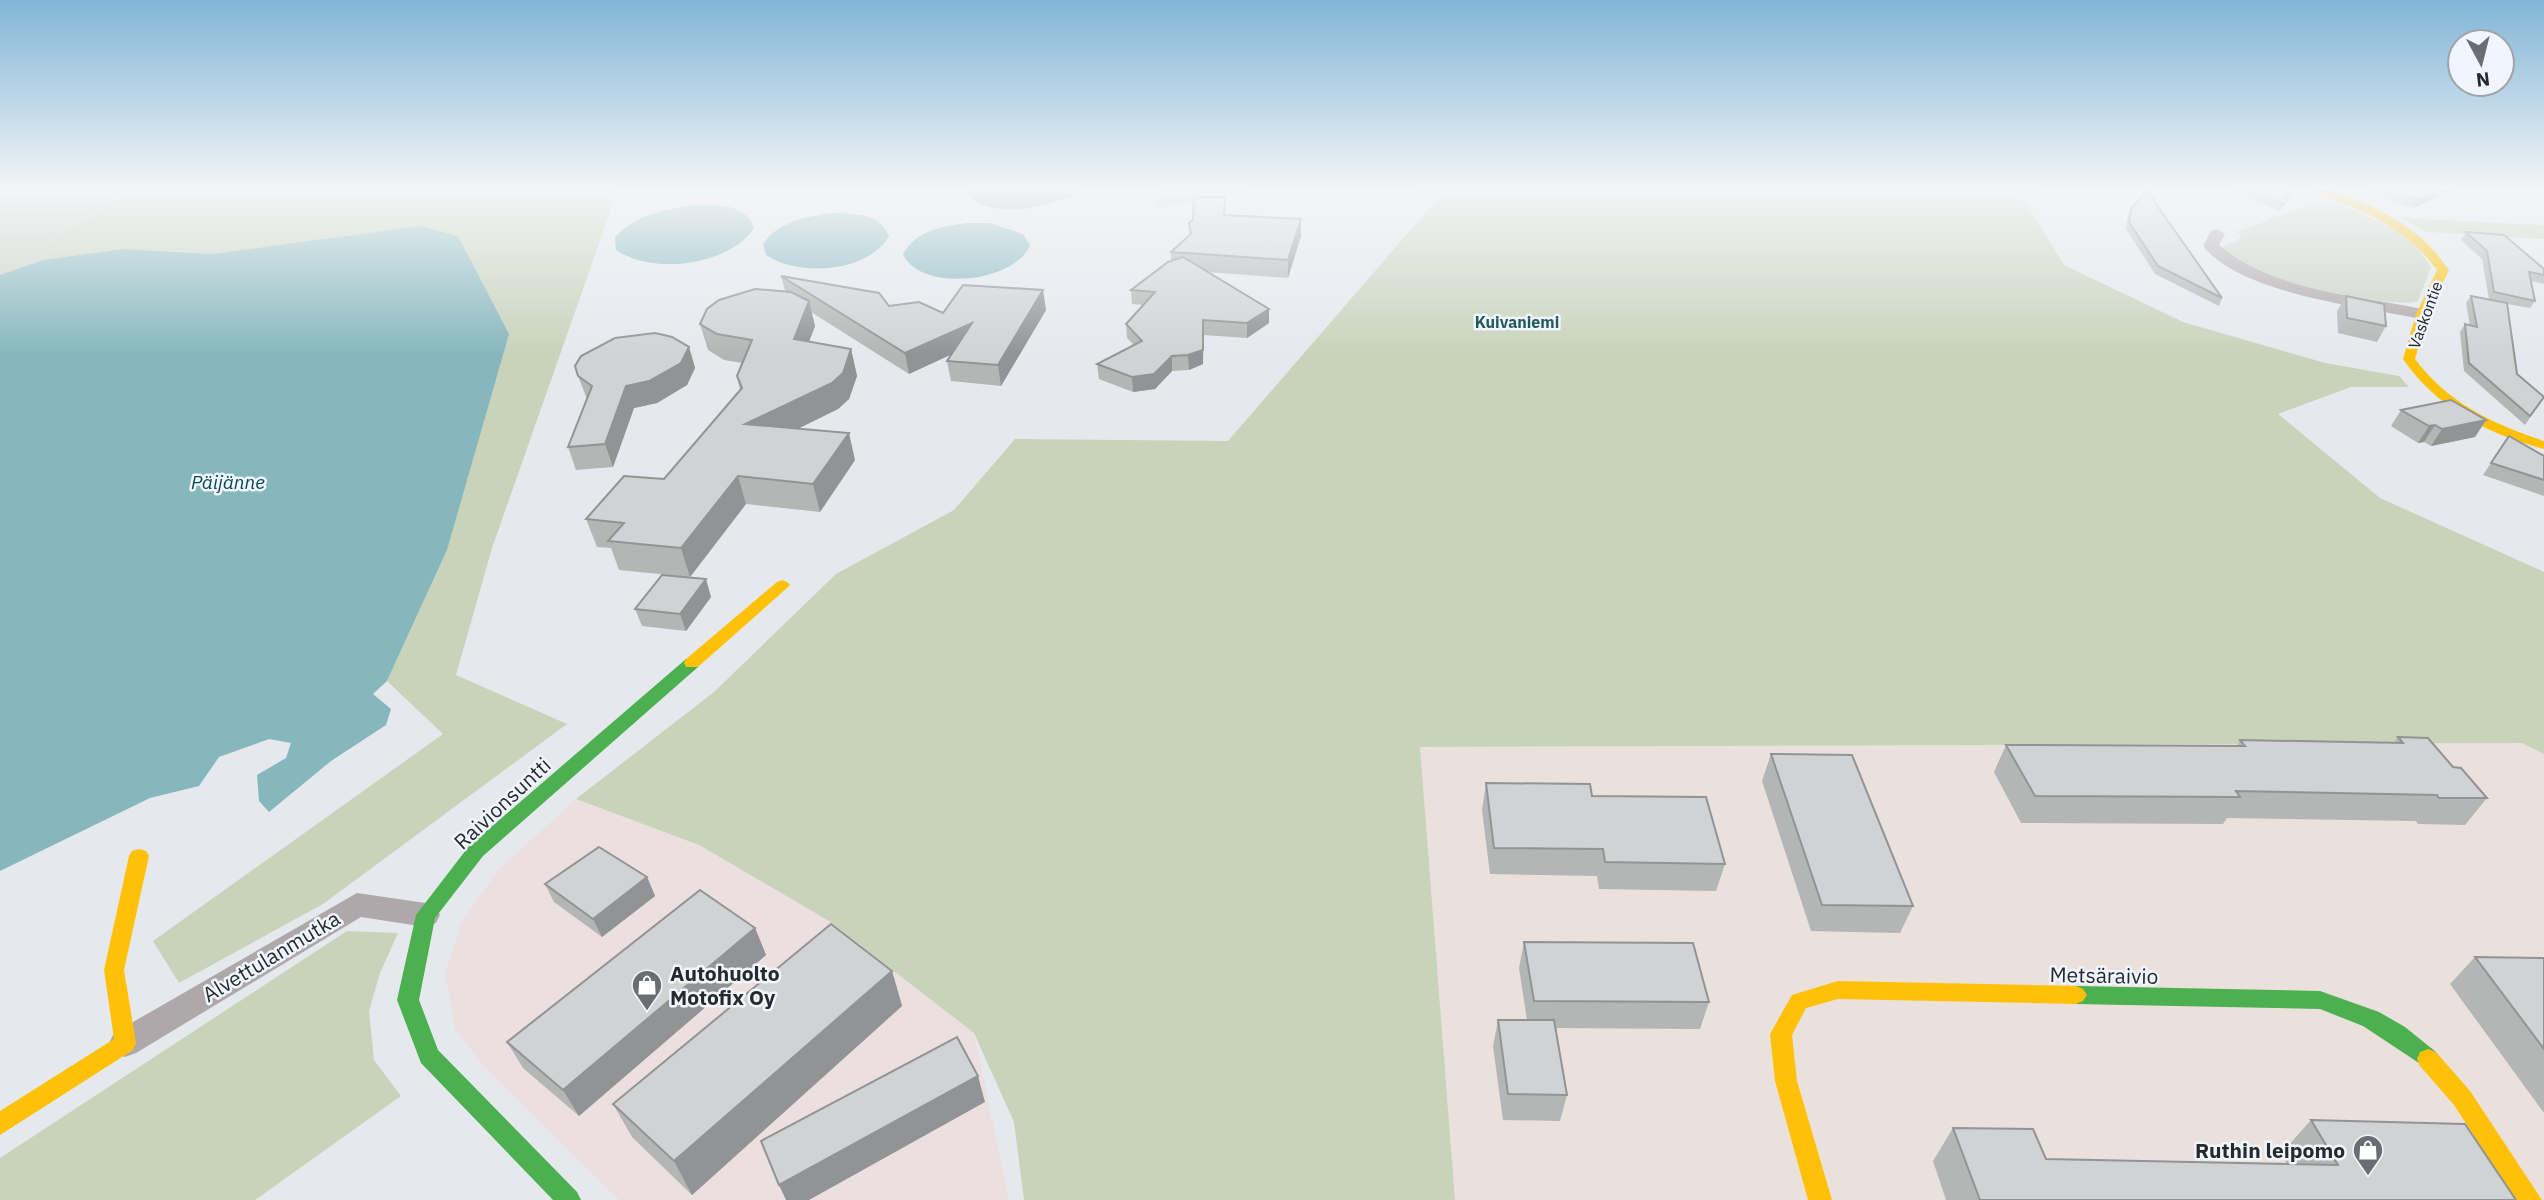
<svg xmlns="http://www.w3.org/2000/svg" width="2544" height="1200" font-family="'IBM Plex Sans',sans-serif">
	<rect width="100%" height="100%" fill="#e5e9ee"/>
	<!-- commercial -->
	<path fill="#ecdfe0" d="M576 799 699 845 829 921 974 1033 1009 1200H619L482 1065 455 1028 445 975 461 923 498 870Z"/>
	<!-- industrial -->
	<path fill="#eae0dc" d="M2523 743 2544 754V1200H1455L1420 747Z"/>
	<!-- green -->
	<g fill="#cbd2c5">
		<path d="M0 187H137L46 243 44 260 0 287Z"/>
		<path d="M2333 201 2409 236 2431 267 2418 301C2394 309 2281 283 2256 271 2245 266 2234 258 2223 251L2224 246 2239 240 2241 235 2236 232 2315 203Z"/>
	</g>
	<!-- forest -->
	<g fill="#c8d3ba">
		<path d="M137 187H624L614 201 492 548 456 675 567 724 323 904 179 983 153 941 443 734 387 681 447 550 213 254 151 250 44 260 46 243Z"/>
		<path d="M1163 187H1280L1155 208Z"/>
		<path d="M1394 187H2044L2023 198 2064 265 2183 322 2325 363 2399 376 2409 387H2351L2278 414 2380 498 2544 572V754L2522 743 1420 747 1455 1200H1024L1014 1122 974 1033 829 921 699 845 576 799 714 692 836 574 954 510 1015 439 1228 441 1439 197Z"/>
		<path d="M2401 218 2544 225V239L2427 232Z"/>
		<path d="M347 931 398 933 380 973 369 1011 374 1060 401 1096 255 1200H0V1158Z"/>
	</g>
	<!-- water -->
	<g fill="#86b7bd">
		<path d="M965 187H1086C1064 207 976 225 965 187Z"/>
		<path d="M693 205C717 205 745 202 754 228 730 266 652 275 616 250L615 238C635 214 664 210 693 205Z"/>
		<path d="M832 213C855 214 879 212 889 236 868 273 798 277 766 255L763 244C779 221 805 217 832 213Z"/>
		<path d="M968 223H990L1023 234 1030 245C1015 283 920 293 903 254 916 230 943 226 968 223Z"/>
		<path d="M420 226 458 236 509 334 447 550 387 681 373 694 391 709 386 725 331 761 269 812 259 801 257 775 286 758 291 743 269 739 219 757 199 786 150 798 0 871V275L44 260 124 249 213 254Z"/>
	</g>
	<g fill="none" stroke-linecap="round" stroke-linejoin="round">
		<!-- street -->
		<g fill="#aea8aa" fill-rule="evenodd">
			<path d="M2217 229 2225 234 2219 245C2273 291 2355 295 2422 309L2431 314 2422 319C2363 307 2241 294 2203 246L2211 231Z"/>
			<path d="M357 893 426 903 436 907 440 915 436 923 426 927 361 917 136 1053 125 1057 114 1053 109 1043 114 1033Z"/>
		</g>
		<!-- fast -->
		<g fill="#4caf50" fill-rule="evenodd">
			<path d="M692 657 698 659 700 663 698 667 483 856 435 918 419 1000 438 1050 577 1192 581 1200H553L421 1063 397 1000 416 915 469 846 686 659Z"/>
			<path d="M2076 986 2320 991 2379 1012 2405 1027 2436 1052 2439 1059 2436 1066 2428 1069 2363 1026 2320 1009 2076 1004 2069 1001 2065 995 2069 989Z"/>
		</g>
		<!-- slow -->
		<g fill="#ffc107" fill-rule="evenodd">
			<path d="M2304 187C2339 187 2393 214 2420 237 2431 246 2440 258 2449 270L2428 314 2415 359C2448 403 2493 424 2544 441V449C2487 434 2437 408 2403 359L2416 314 2437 270C2413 237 2382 219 2344 204 2331 199 2315 195 2304 187Z"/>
			<path d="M782 580 787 582 790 585 787 588 698 667H686L684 663 686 659 777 582Z"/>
			<path d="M139 849 146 851 149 856 124 970 136 1043 133 1050 0 1135V1111L114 1039 104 970 129 856 132 851Z"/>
			<path d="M1838 981 2076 986 2083 989 2087 995 2083 1001 2076 1004 1838 999 1806 1008 1792 1035 1797 1081 1832 1200H1808L1775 1081 1770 1034 1792 995Z"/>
			<path d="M2428 1049 2436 1052 2470 1091 2542 1200H2516L2454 1105 2420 1066 2417 1059 2420 1052Z"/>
		</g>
	</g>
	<!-- wall -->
	<g fill="#b4b5b5">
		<path d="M2209 187H2221L2216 192Z"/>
		<path d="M2222 187H2297L2283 191 2289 195 2281 211Z"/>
		<path d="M2355 187H2459L2413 208Z"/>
		<path d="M2131 209 2222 298 2219 306 2155 274 2126 229 2128 216Z"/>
		<path d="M1225 215 1301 219V236L1288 278 1207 272 1269 309V323L1247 338 1204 335 1203 364 1189 370 1172 371 1155 389 1133 392 1099 379 1097 364 1134 345 1127 338 1126 324 1143 305 1132 304 1131 290 1171 261V252L1190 235 1189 223Z"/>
		<path d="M2466 232 2544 269V284L2531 281 2535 301 2530 308 2507 304 2517 374 2544 397 2525 425 2464 371 2460 332 2465 324 2470 326 2466 303 2471 296 2489 299 2482 259 2461 240Z"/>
		<path d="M781 276 889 306 943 313 1046 310 1001 386 951 381 947 361 952 354 909 374 811 312 815 326 809 342 851 349 857 376 849 399 838 409 799 428 855 460 820 512 746 504 690 577 619 570 611 548 597 547 586 519 664 479 740 390 737 376 742 363 724 360 708 350 700 324 785 291Z"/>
		<path d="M2346 296 2386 326 2377 342 2338 333 2337 311Z"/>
		<path d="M689 347 695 368 687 385 657 403 634 408 613 467 576 470 568 447 587 399 578 376Z"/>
		<path d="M2401 410 2486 420 2475 437 2431 446 2424 442 2418 443 2391 426Z"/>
		<path d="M2509 436 2544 456V496L2483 475Z"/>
		<path d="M711 597 686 631 642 626 635 609Z"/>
		<path d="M2398 737 2453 767 2487 798 2465 825 2418 824 2416 821 2227 818 2223 824 2021 823 1994 772 2006 745 2237 746 2240 740 2394 742Z"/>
		<path d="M1771 754 1913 906 1900 933 1811 931 1762 781Z"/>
		<path d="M1486 783 1592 796 1725 864 1716 891 1599 889 1597 876 1490 874 1482 810Z"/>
		<path d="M647 877 655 896 602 937 554 902 545 884Z"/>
		<path d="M755 928 766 955 579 1116 523 1068 507 1042Z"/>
		<path d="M1524 942 1709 1002 1700 1029 1556 1028 1567 1095 1560 1121 1503 1120 1493 1046 1498 1020H1527L1519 968Z"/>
		<path d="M2475 957 2544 958V1113L2450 984Z"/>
		<path d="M892 971 902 1006 692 1195 632 1137 613 1104Z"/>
		<path d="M2311 1120 2516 1200H1946L1933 1161 1953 1128 2046 1159 2287 1164 2281 1154Z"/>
	</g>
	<!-- shaded-wall -->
	<g fill="#929394">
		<path d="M2277 187H2297L2274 194Z"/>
		<path d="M2447 187H2459L2413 208 2417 200Z"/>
		<path d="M1301 219V236L1288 278V260Z"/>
		<path d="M1043 290 1046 310 1001 386 998 365Z"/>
		<path d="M809 301 815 326 800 365 794 339Z"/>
		<path d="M1269 309V323L1247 338V323Z"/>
		<path d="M1203 320V364L1189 370 1188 355Z"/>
		<path d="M972 323 976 343 909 374 905 353Z"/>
		<path d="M689 347 695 368 687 385 657 403 634 408 613 467 605 444 626 386Z"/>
		<path d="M851 349 857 376 849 399 838 409 753 451 745 424Z"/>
		<path d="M1172 356V371L1155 389 1133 392 1132 377Z"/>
		<path d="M2486 420 2475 437 2431 446 2442 429Z"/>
		<path d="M2435 425 2424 442 2418 443 2429 426Z"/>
		<path d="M849 433 855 460 820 512 813 484Z"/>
		<path d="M738 476 746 504 690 577 681 548Z"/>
		<path d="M706 579 711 597 686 631 680 614Z"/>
		<path d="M647 877 655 896 602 937 593 919Z"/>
		<path d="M755 928 766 955 579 1116 563 1090Z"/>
		<path d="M892 971 902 1006 692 1195 674 1161Z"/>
		<path d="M978 1076 985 1102 809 1200H786L779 1185Z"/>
	</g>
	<!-- building -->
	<g fill="#d1d2d3" stroke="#929394" stroke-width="2">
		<path d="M2243 187H2277L2289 195 2284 204Z"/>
		<path d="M2379 187H2447L2417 200Z"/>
		<path d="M2147 191 2222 298 2158 266 2129 222 2131 209Z"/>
		<path d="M1194 197H1225L1224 215 1301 219 1288 260 1171 252 1191 234 1189 223 1193 220Z"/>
		<path d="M2466 232 2504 235 2544 269V275L2529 272 2535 301 2494 292 2487 251Z"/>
		<path d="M1183 257 1269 309 1247 323 1203 320V350L1188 355 1172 356 1154 374 1132 377 1097 364 1142 341 1126 324 1155 292 1131 290 1168 262Z"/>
		<path d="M781 276 879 293 889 306 919 302 943 313 963 285 1043 290 998 365 947 361 972 323 905 353Z"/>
		<path d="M755 289 791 292 809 301 794 339 851 349 843 373 832 383 745 424 849 433 813 484 738 476 681 548 608 541 624 523 586 519 624 476 664 479 742 388 737 376 752 340 717 334 700 324 707 309 719 300Z"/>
		<path d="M2346 296 2384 304 2386 326 2347 318Z"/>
		<path d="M2471 296 2507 303 2517 374 2544 397 2530 416 2469 363 2465 324 2477 327Z"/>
		<path d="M655 333 672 337 689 347 681 363 649 381 626 386 605 444 568 447 592 386 578 376 575 366 581 356 615 338Z"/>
		<path d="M2451 400 2486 420 2442 429 2435 425 2429 426 2401 410Z"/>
		<path d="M2509 436 2544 456V480L2491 463Z"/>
		<path d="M662 575 706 579 680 614 635 609Z"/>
		<path d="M2398 737 2428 738 2453 767 2461 768 2487 798H2439L2437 795 2236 791 2240 797 2035 796 2006 745 2245 746 2240 740 2403 743Z"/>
		<path d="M1771 754 1852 755 1913 906 1822 905Z"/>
		<path d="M1486 783 1590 784 1592 796 1706 797 1725 864 1605 862 1603 849 1494 848Z"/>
		<path d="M599 847 647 877 593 919 545 884Z"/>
		<path d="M700 890 755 928 563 1090 507 1042Z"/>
		<path d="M831 924 892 971 674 1161 613 1104Z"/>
		<path d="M1524 942 1693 943 1709 1002 1534 1001Z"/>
		<path d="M2475 957 2544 958V1049Z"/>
		<path d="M1498 1020H1554L1567 1095 1508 1094Z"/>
		<path d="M957 1037 978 1076 779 1185 761 1141Z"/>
		<path d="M2311 1120 2465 1124 2516 1200H1980L1953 1128 2033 1129 2046 1159 2338 1165Z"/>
	</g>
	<!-- sky -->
	<linearGradient id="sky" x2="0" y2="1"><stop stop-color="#81b5d7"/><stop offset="0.53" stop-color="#f3f5f7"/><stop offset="1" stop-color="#f3f5f7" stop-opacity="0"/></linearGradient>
	<rect width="2544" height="355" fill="url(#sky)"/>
	<!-- icons -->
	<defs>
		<g id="shop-pin" transform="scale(1.575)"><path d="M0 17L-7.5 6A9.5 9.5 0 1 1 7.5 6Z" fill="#6a6d71" stroke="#f0f5fe"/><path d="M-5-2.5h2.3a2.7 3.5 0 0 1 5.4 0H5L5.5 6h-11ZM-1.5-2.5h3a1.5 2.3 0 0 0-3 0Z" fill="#fff"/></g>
	</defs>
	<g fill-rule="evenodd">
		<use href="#shop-pin" x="647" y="985"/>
		<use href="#shop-pin" x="2368" y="1150"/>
	</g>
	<g text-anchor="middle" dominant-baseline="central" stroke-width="5" stroke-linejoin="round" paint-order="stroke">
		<!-- far-street labels -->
		<g font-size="16" fill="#272a2d" stroke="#f0f5fe">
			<text transform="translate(2425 315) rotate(-70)">Vaskontie</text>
		</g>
		<!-- far-neighbourhood labels -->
		<g font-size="16" font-weight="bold" fill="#225b56" stroke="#f0f5fe">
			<text x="1517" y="322">Kuivaniemi</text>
		</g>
		<!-- water labels -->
		<g font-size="19" font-style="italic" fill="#09494e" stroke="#f0f5fe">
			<text x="228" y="482">Päijänne</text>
		</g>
		<!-- near-street labels -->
		<g font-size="21" fill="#272a2d" stroke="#f0f5fe">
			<text transform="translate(502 803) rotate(-43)">Raivionsuntti</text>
			<text transform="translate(271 956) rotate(-31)">Alvettulanmutka</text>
			<text transform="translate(2104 975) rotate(1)">Metsäraivio</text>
		</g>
		<!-- near-poi labels -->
		<g font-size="21" font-weight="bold" fill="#272a2d" stroke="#f0f5fe" text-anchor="start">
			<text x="670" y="973">Autohuolto<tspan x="670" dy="24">Motofix Oy</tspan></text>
			<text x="2345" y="1150" text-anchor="end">Ruthin leipomo</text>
		</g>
	</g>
	<!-- north arrow -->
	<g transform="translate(2481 63) rotate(173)"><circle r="33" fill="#f0f5fe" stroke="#a0a4aa" stroke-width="2"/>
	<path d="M0-5L12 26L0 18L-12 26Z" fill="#6a6d71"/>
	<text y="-10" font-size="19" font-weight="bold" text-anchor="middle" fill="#272a2d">N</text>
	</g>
</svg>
